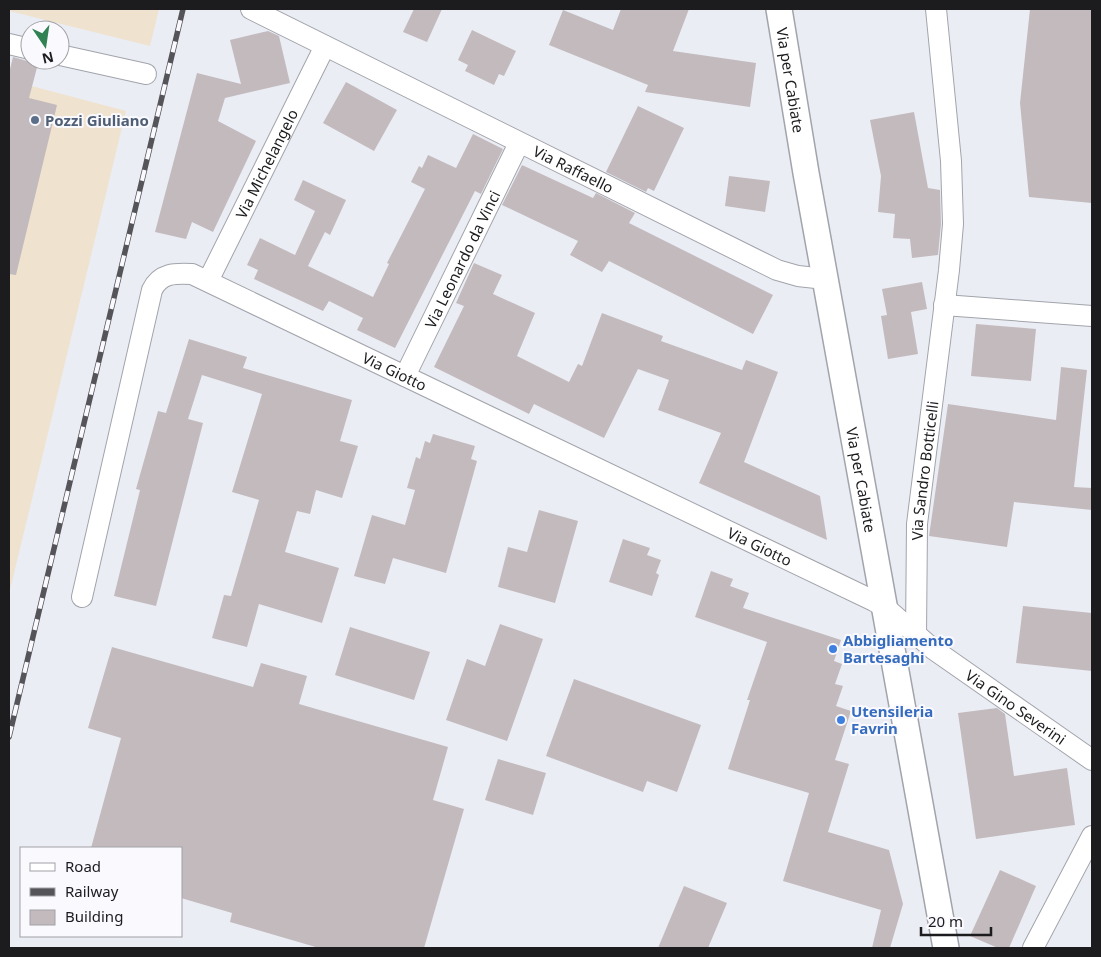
<svg xmlns="http://www.w3.org/2000/svg" width="1101" height="957" font-family="'Noto Sans',sans-serif">
	<rect width="100%" height="100%" fill="#ebedf5"/>
	<!-- industrial -->
	<g fill="#efe2ce">
		<path d="M9 9H159L150 46 9 11Z"/>
		<path d="M9 80 126 111 9 594Z"/>
	</g>
	<!-- building -->
	<g fill="#c3babd">
		<path d="M414 9H442L427 42 403 32Z"/>
		<path d="M621 9H689L673 51 756 63 750 107 645 92 648 85 549 45 563 10 613 30Z"/>
		<path d="M1030 9H1092V203L1029 197 1020 103Z"/>
		<path d="M472 30 516 51 504 76 499 74 494 85 465 71 468 65 458 60Z"/>
		<path d="M268 31 279 36 290 83 225 98 218 121 256 141 213 232 192 222 186 239 155 232 197 73 241 84 230 40Z"/>
		<path d="M13 57 27 61 39 60 29 98 57 105 16 275 9 274V73Z"/>
		<path d="M346 82 397 110 374 151 323 123Z"/>
		<path d="M638 106 684 128 654 191 648 188 646 192 606 172Z"/>
		<path d="M914 112 928 188 940 190 941 224 938 255 912 258 910 239 893 238 895 214 878 212 881 176 870 120Z"/>
		<path d="M473 134 503 149 481 194 475 191 395 348 357 330 363 318 329 301 323 311 254 279 258 270 247 265 260 238 295 255 315 211 294 200 303 180 346 200 330 235 325 232 308 266 373 297 389 264 387 263 425 189 411 182 419 166 422 168 428 155 456 168Z"/>
		<path d="M522 165 593 198 596 193 635 213 629 223 773 295 753 334 609 261 602 272 570 255 578 241 502 205Z"/>
		<path d="M729 176 770 181 765 212 725 206Z"/>
		<path d="M474 263 502 275 493 294 535 313 517 356 569 382 578 364 582 366 602 313 663 336 661 341 742 370 746 360 778 372 744 462 820 496 827 540 699 483 721 433 658 410 669 380 638 369 604 438 534 404 529 414 434 367 464 306 456 303Z"/>
		<path d="M922 282 927 309 911 312 918 354 888 359 881 316 887 315 882 289Z"/>
		<path d="M976 324 1036 329 1031 381 971 376Z"/>
		<path d="M189 339 247 357 243 368 352 400 340 441 358 446 342 498 316 490 310 514 297 511 285 552 339 568 322 623 259 604 247 647 212 638 224 595 231 596 259 500 232 492 262 394 202 375 188 419 203 423 156 606 114 596 140 490 136 489 158 411 166 413Z"/>
		<path d="M1061 367 1087 370 1074 487 1092 488V510L1014 502 1007 547 929 536 948 404 1056 420Z"/>
		<path d="M433 434 475 446 471 459 477 461 446 573 393 558 385 584 354 576 372 515 405 525 415 490 407 488 416 457 420 459 425 441 430 443Z"/>
		<path d="M539 510 578 521 555 603 498 587 508 547 527 552Z"/>
		<path d="M623 539 650 548 647 555 661 560 656 573 659 575 652 596 609 582Z"/>
		<path d="M711 571 733 579 730 586 749 593 743 608 841 640 834 661 842 664 835 684 843 686 836 706 851 711 835 760 849 764 828 832 889 850 903 904 890 948H872L881 910 783 881 809 793 728 769 750 700H747L767 642 695 617Z"/>
		<path d="M1023 606 1092 613V671L1016 663Z"/>
		<path d="M500 624 543 639 507 741 446 720 467 659 485 666Z"/>
		<path d="M350 627 430 652 414 700 335 675Z"/>
		<path d="M112 647 253 687 261 663 307 676 299 704 448 747 433 800 464 809 424 948H319L230 922 232 913 181 898V848H91L121 738 88 728Z"/>
		<path d="M574 679 701 725 677 792 647 781 643 792 546 756Z"/>
		<path d="M997 708 1005 714 1014 776 1067 768 1075 825 976 839 958 713Z"/>
		<path d="M498 759 546 773 533 815 485 800Z"/>
		<path d="M1000 870 1036 886 1009 948H998L970 936Z"/>
		<path d="M684 886 727 903 708 948H658Z"/>
	</g>
	<g fill="none" stroke-linecap="round" stroke-linejoin="round">
		<!-- minor casing -->
		<g stroke="#a2a4ab" stroke-width="22">
			<g id="minor">
				<path id="s1" d="M251 9 777 270 798 276 825 279"/>
				<path d="M9 44 30 49"/>
				<path d="M60 55 146 74"/>
				<path id="s2" d="M208 281 325 46"/>
				<path d="M944 305 1092 316"/>
				<path id="s3" d="M405 376 519 143"/>
				<path id="s4" d="M82 597 152 290C160 273 175 273 192 274L874 601 886 608 933 649 1092 760"/>
				<path id="s5" d="M916 636 917 524 949 270 953 224 951 161 936 9"/>
				<path d="M1033 948 1092 836"/>
			</g>
		</g>
		<!-- tertiary casing -->
		<g stroke="#a2a4ab" stroke-width="28">
			<g id="tertiary">
				<path id="s6" d="M779 9 806 173 946 948"/>
			</g>
		</g>
		<!-- minor -->
		<use href="#minor" stroke="#fff" stroke-width="20"/>
		<!-- tertiary -->
		<use href="#tertiary" stroke="#fff" stroke-width="25"/>
		<!-- rail casing -->
		<g stroke="#555559" stroke-width="5.5">
			<path id="rail" d="M9 737 183 9"/>
		</g>
		<!-- rail -->
		<use href="#rail" stroke="#fafafe" stroke-width="4" stroke-dasharray="11" stroke-linecap="butt"/>
	</g>
	<!-- markers -->
	<circle fill="#5c6f8a" stroke="#fafafe" stroke-width="2" cx="35" cy="120" r="5"/>
	<g fill="#3f7fe0" stroke="#fafafe" stroke-width="2">
		<circle cx="833" cy="649" r="5"/>
		<circle cx="841" cy="720" r="5"/>
	</g>
	<g text-anchor="middle" dominant-baseline="central" stroke-width="4" stroke-linejoin="round" paint-order="stroke">
		<!-- street labels -->
		<g font-size="15" fill="#1c1c1f" stroke="#fafafe">
			<text stroke="none"><textPath href="#s6" startOffset="72">Via per Cabiate</textPath></text>
			<text stroke="none"><textPath href="#s2" startOffset="131">Via Michelangelo</textPath></text>
			<text stroke="none"><textPath href="#s1" startOffset="360">Via Raffaello</textPath></text>
			<text stroke="none"><textPath href="#s3" startOffset="130">Via Leonardo da Vinci</textPath></text>
			<text stroke="none"><textPath href="#s4" startOffset="586">Via Giotto</textPath></text>
			<text stroke="none"><textPath href="#s5" startOffset="166">Via Sandro Botticelli</textPath></text>
			<text stroke="none"><textPath href="#s6" startOffset="478">Via per Cabiate</textPath></text>
			<text stroke="none"><textPath href="#s4" startOffset="991">Via Giotto</textPath></text>
			<text stroke="none"><textPath href="#s4" startOffset="1295">Via Gino Severini</textPath></text>
		</g>
		<!-- service labels -->
		<g font-size="15" font-weight="bold" fill="#4e5e75" stroke="#fafafe" text-anchor="start">
			<text x="45" y="120">Pozzi Giuliano</text>
		</g>
		<!-- shop labels -->
		<g font-size="15" font-weight="bold" fill="#366cbe" stroke="#fafafe" text-anchor="start">
			<text x="843" y="640">Abbigliamento<tspan x="843" dy="17">Bartesaghi</tspan></text>
			<text x="851" y="711">Utensileria<tspan x="851" dy="17">Favrin</tspan></text>
		</g>
	</g>
	<!-- border -->
	<rect width="1101" height="957" fill="none" stroke="#1c1c1f" stroke-width="20"/>
	<!-- legend -->
	<rect x="20" y="847" width="162" height="90" fill="#fafafe" stroke="#a1a1a5"/>
	<rect x="30" y="863" width="25" height="8" fill="#ffffff" stroke="#a1a1a5"/>
	<text x="65" y="872" font-size="15" fill="#1c1c1f">Road</text>
	<rect x="30" y="888" width="25" height="8" fill="#555559" stroke="#a1a1a5"/>
	<text x="65" y="897" font-size="15" fill="#1c1c1f">Railway</text>
	<rect x="30" y="910" width="25" height="15" fill="#c3babd" stroke="#a1a1a5"/>
	<text x="65" y="922" font-size="15" fill="#1c1c1f">Building</text>
	<!-- north arrow -->
	<g transform="translate(45 45) rotate(167)"><circle r="24" fill="#fafafe" stroke="#a1a1a5"/>
	<path d="M0-4L9 19L0 12L-9 19Z" fill="#318252"/>
	<text y="-8" font-size="14" font-weight="bold" text-anchor="middle" fill="#1c1c1f">N</text>
	</g>
	<!-- scale -->
	<path d="M921 927v8h70v-8" fill="none" stroke="#1c1c1f" stroke-width="2.5"/>
	<text x="928" y="927" font-size="15" fill="#1c1c1f" stroke="#fafafe" stroke-width="4" paint-order="stroke">20 m</text>
</svg>
